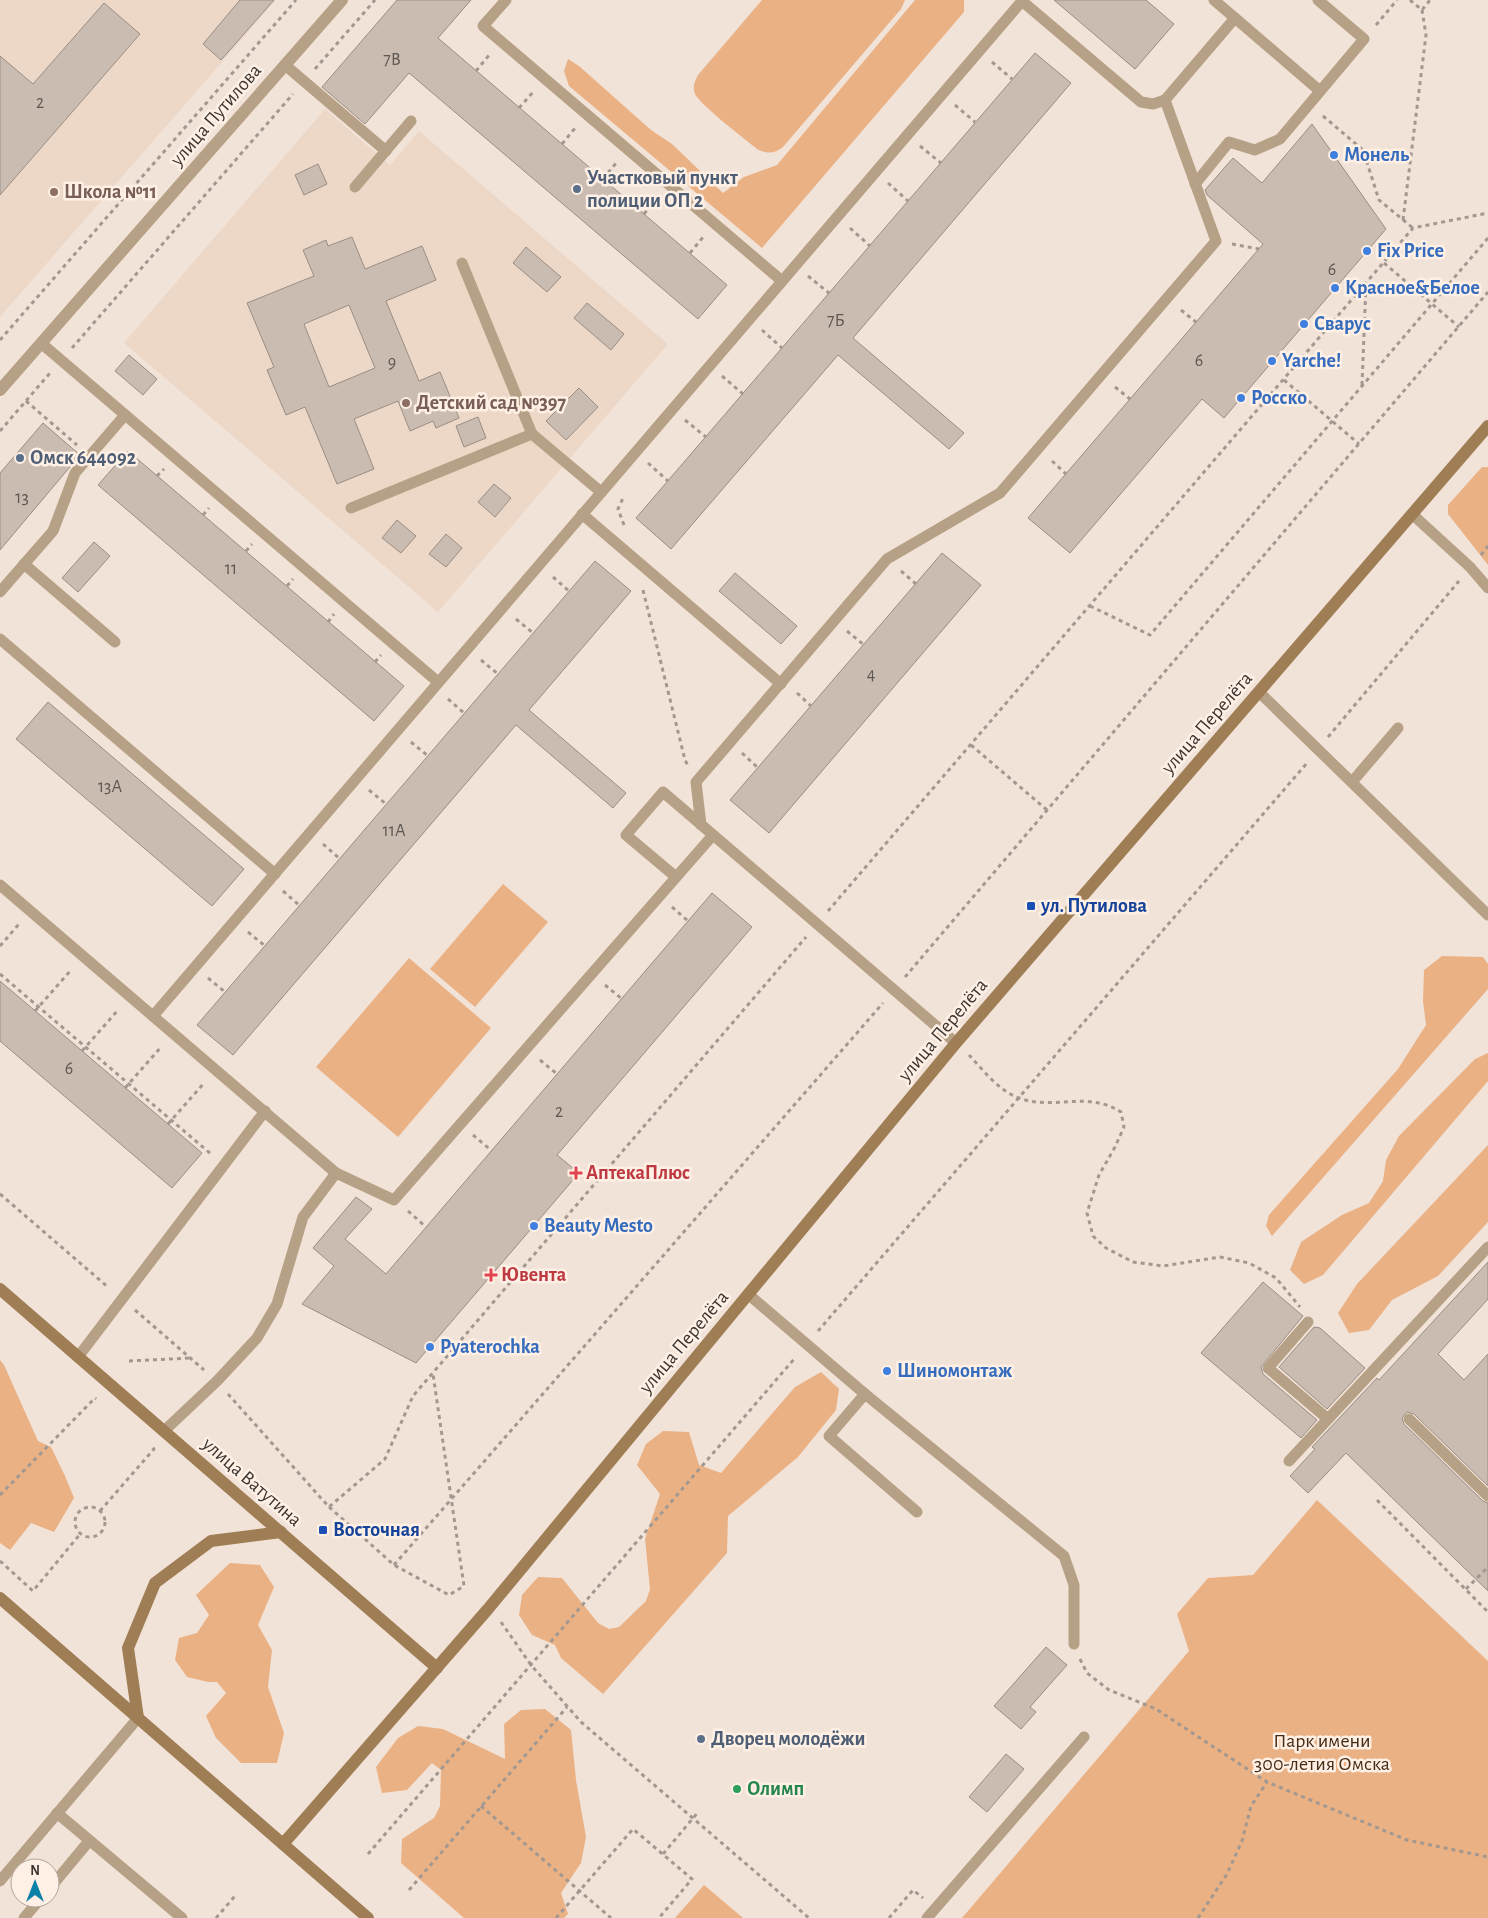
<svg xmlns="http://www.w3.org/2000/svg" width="1488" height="1918" font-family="'Alegreya Sans',sans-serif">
	<rect width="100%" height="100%" fill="#f2e3d8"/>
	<!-- built -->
	<g fill="#edd8c8">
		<path d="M0 0H276L0 317Z"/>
		<path d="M325 109 390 165 419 131 668 344 438 612 124 343Z"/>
	</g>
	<!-- green -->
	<g fill="#eab185">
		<path d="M762 0H905L901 9 783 147C774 154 767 154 757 149 745 139 700 105 695 94 692 87 695 81 698 75Z"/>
		<path d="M915 0H964V12L762 248 569 86 564 71 568 59 579 66 651 130 672 144 723 193 744 177 777 165Z"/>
		<path d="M1482 467H1488V565L1448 514V505Z"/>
		<path d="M503 884 548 922 475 1007 430 969Z"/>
		<path d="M1442 956 1483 957 1488 964V989L1272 1236 1266 1226 1269 1215 1398 1069 1426 1025 1423 1001 1424 970Z"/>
		<path d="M409 958 491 1028 398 1137 316 1067Z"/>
		<path d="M1488 1053V1081L1323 1275 1304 1284 1290 1270 1301 1242 1342 1215 1369 1203 1383 1181 1386 1160 1399 1136 1475 1059Z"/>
		<path d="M1488 1145V1222L1438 1276 1392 1300 1369 1330 1349 1333 1338 1313 1357 1284Z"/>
		<path d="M0 1360 4 1365 38 1441 51 1447 65 1476 74 1498 54 1532 31 1523 10 1550 0 1543Z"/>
		<path d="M821 1372 839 1389 836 1410 798 1457 728 1516 727 1553 603 1694 561 1658 555 1645 532 1635 519 1615 522 1595 538 1577 562 1578 598 1623 609 1629 619 1627 646 1601 650 1589 645 1539 660 1494 637 1465 646 1444 663 1431 689 1432 699 1465 721 1473 795 1387Z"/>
		<path d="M1317 1500 1488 1661V1918H962L1189 1651 1177 1614 1208 1578 1253 1575Z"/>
		<path d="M230 1563 260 1565 274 1587 258 1625 272 1650 268 1687 284 1733 277 1763H241L216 1738 206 1716 226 1693 217 1682H208L187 1677 175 1660 179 1638 197 1633 209 1615 196 1595Z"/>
		<path d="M545 1709 571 1730 576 1780 586 1837 581 1863 561 1893 568 1914 564 1918H464L401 1863 402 1839 434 1818 440 1806 441 1770 432 1763 407 1790 382 1793 376 1767 398 1738 418 1726 443 1729 505 1759 504 1724 521 1710Z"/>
		<path d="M704 1885 743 1918H675Z"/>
	</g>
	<!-- building -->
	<g fill="#cabcb1" stroke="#9a8d83" fill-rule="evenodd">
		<path d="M240 0H274L221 60 203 44Z"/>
		<path d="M397 0H471L438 38 727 285 698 319 409 73 365 124 322 87Z"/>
		<path d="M1054 0H1146L1174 24 1135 69Z"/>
		<path d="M104 3 140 34 0 195V56L33 84Z"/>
		<path d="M1035 53 1071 83 853 338 964 433 949 449 838 355 671 549 636 518Z"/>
		<path d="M1312 124 1386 229 1224 418 1202 399 1070 553 1028 518 1263 244 1207 195 1205 190 1233 158 1262 183Z"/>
		<path d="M318 164 327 184 304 195 295 175Z"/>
		<path d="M352 237 365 269 422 246 436 280 386 301 419 381 440 372 459 418 436 428 433 421 410 431 398 401 354 419 374 469 337 484 305 407 286 415 267 370 274 367 247 303 314 276 303 250 326 240 328 246ZM349 305 375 368 329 387 304 324Z"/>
		<path d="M526 247 561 277 547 292 513 263Z"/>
		<path d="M587 303 624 334 611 350 574 318Z"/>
		<path d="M129 355 157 379 143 395 115 371Z"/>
		<path d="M579 388 598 407 566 440 546 421Z"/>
		<path d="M478 417 486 438 464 447 456 426Z"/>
		<path d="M43 423 80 455 0 550V473Z"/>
		<path d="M128 451 404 686 374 721 98 485Z"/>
		<path d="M494 484 511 498 495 517 478 502Z"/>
		<path d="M397 520 416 536 401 553 382 538Z"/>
		<path d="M446 534 462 548 446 567 429 554Z"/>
		<path d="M94 542 110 556 78 592 62 578Z"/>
		<path d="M942 553 981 585 769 833 730 800Z"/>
		<path d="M595 561 631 591 529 710 626 793 613 808 516 725 233 1055 197 1025Z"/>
		<path d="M735 573 797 626 781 644 719 591Z"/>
		<path d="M48 702 244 869 212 906 16 739Z"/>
		<path d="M712 893 752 927 557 1155 579 1173 416 1363 302 1304 334 1266 313 1248 356 1197 372 1209 345 1239 386 1274Z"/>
		<path d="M0 981 202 1153 172 1188 0 1041Z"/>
		<path d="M1488 1262V1299L1438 1354 1464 1380 1488 1354V1486L1414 1414 1407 1412 1402 1418 1404 1424 1483 1501 1488 1503V1591L1346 1453 1308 1493 1290 1476 1315 1449 1312 1447 1377 1378 1379 1380Z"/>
		<path d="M1263 1282 1303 1316 1261 1367 1263 1374 1317 1420 1301 1438 1201 1353Z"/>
		<path d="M1314 1327 1320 1328 1365 1368 1327 1409 1279 1367Z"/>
		<path d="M1046 1647 1067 1665 1030 1707 1036 1712 1021 1729 994 1706Z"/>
		<path d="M1006 1754 1024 1769 987 1812 969 1797Z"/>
	</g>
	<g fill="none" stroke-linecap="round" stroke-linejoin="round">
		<!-- path -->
		<g stroke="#a39890" stroke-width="3" stroke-dasharray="4 4" stroke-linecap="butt">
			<path d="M1410 0 1422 10 1430 0"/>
			<path d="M1376 25 1397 0"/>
			<path d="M992 62 1012 79"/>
			<path d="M315 69 375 0"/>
			<path d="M476 71 490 54"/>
			<path d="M955 105 975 122"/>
			<path d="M519 108 534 91"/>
			<path d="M1323 116 1363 150 1379 200 1413 228"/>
			<path d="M562 144 576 127"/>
			<path d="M920 146 941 163"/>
			<path d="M603 179 617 162"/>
			<path d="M888 183 908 201"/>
			<path d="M644 214 658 197"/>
			<path d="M1403 220 1426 35 1422 10"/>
			<path d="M850 228 870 246"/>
			<path d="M1232 244 1259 249"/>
			<path d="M690 253 704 236"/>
			<path d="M1384 263 1459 327"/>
			<path d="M808 276 829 293"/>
			<path d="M1181 310 1196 322"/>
			<path d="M762 330 782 348"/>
			<path d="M0 340 296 0"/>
			<path d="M72 348 293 94"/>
			<path d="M722 376 743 394"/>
			<path d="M1284 380 1359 444"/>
			<path d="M1362 385 1366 284"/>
			<path d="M1115 387 1130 399"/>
			<path d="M26 401 77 445"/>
			<path d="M685 420 706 437"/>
			<path d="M0 431 50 373"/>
			<path d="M1052 461 1066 474"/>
			<path d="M648 463 668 481"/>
			<path d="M157 476 164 469"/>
			<path d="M203 515 209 508"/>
			<path d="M624 525 618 509 624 496"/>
			<path d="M246 551 252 544"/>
			<path d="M1481 555 1488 546"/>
			<path d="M901 571 916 584"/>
			<path d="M553 577 569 591"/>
			<path d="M287 586 293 579"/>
			<path d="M643 590 685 760 688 766"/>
			<path d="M1090 606 1150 635 1488 238"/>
			<path d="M516 619 533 633"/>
			<path d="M328 622 334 614"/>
			<path d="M847 631 864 645"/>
			<path d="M481 660 498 674"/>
			<path d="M375 662 381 655"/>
			<path d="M797 693 811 706"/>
			<path d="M448 699 464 713"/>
			<path d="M1328 737 1459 581"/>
			<path d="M411 742 428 756"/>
			<path d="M971 745 1047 810"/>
			<path d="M742 753 758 768"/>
			<path d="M369 790 386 804"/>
			<path d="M323 844 340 859"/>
			<path d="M283 891 299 905"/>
			<path d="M672 907 688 921"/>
			<path d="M828 911 1413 228 1488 213"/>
			<path d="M248 932 265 946"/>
			<path d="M0 946 19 924"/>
			<path d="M0 974 211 1154"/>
			<path d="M905 977 1488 292"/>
			<path d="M208 978 225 992"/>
			<path d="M605 985 622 999"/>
			<path d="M35 1011 71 970"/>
			<path d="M82 1051 118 1010"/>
			<path d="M969 1055C983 1070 999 1091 1019 1098 1054 1111 1086 1090 1121 1112L1124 1127 1115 1147 1099 1175 1087 1213 1093 1236 1106 1248 1133 1262 1163 1266 1220 1257 1249 1263 1276 1278 1300 1307"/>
			<path d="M540 1060 557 1074"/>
			<path d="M125 1088 161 1047"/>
			<path d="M168 1124 204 1083"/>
			<path d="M473 1135 492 1151"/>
			<path d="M0 1194 109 1288"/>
			<path d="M408 1211 426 1227"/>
			<path d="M135 1310 204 1370"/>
			<path d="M818 1331 1307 763"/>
			<path d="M129 1361 191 1358"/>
			<path d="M228 1394 329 1507 385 1459 413 1396 806 937"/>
			<path d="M0 1495 95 1398 96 1399"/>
			<path d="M1377 1500 1488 1612"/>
			<path d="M329 1507 394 1565 449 1595 464 1586 433 1374"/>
			<circle cx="90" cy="1522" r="15"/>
			<path d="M100 1511 154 1449 152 1447"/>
			<path d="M0 1561 33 1591 81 1533"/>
			<path d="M394 1565 883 1003"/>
			<path d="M1466 1589 1488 1567"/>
			<path d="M501 1622 531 1665 581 1722 809 1918"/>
			<path d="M1080 1659 1087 1673 1109 1690 1156 1709 1267 1782 1407 1840 1488 1857"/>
			<path d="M481 1806 611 1918"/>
			<path d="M368 1854 795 1358"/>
			<path d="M663 1854 699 1811"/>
			<path d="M409 1890 567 1707"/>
			<path d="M216 1918 235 1896"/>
			<path d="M556 1918 633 1829 692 1879 659 1918"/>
			<path d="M889 1918 913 1890 923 1898"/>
			<path d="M1198 1918 1227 1874 1242 1841 1251 1806 1267 1782"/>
		</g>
		<!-- service -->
		<g stroke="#b7a186" stroke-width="11">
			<path d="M506 0 483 26 782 281"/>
			<path d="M1214 0 1320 91"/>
			<path d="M285 65 386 151"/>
			<path d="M1195 184 1229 142 1255 150 1280 139 1364 39 1318 0"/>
			<path d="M355 187 411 121"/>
			<path d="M41 343 438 682"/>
			<path d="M532 434 601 492"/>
			<path d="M351 508 532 434 462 263"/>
			<path d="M582 514 781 684"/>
			<path d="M1412 514 1470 567 1488 588"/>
			<path d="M24 564 115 642"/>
			<path d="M0 592 53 531 75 473 125 415"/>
			<path d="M0 639 275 874"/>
			<path d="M1259 692 1488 915"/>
			<path d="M1352 782 1398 728"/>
			<path d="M701 825 696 782 887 559 1000 493 1216 241 1165 100"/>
			<path d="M676 877 626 835 663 792 956 1043"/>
			<path d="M0 885 336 1173"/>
			<path d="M153 1016 1022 1 1141 102 1153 104 1165 100 1235 18"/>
			<path d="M748 1294 865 1394 1064 1556 1074 1585V1644"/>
			<path d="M1308 1322 1268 1368 1328 1419"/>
			<path d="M78 1357 265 1111"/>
			<path d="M865 1394 829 1436 917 1512"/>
			<path d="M1409 1419 1488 1496"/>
			<path d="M164 1431 217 1381 257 1338 277 1304 303 1217 336 1173 394 1200 713 835"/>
			<path d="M1289 1461 1488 1247"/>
			<path d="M57 1813 182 1918"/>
			<path d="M0 1881 138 1718"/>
			<path d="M50 1888 89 1841"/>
			<path d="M24 1918 41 1898"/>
			<path d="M927 1918 1084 1737"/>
		</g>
		<!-- minor -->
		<path stroke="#b7a186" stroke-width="12" d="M0 390 342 0"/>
		<!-- secondary -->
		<g stroke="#9f7e56" stroke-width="12">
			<path d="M0 1289 437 1668"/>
			<path d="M0 1598 368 1918"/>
			<path d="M138 1718 128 1648 155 1583 211 1541 281 1532"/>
			<path d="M283 1844 488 1609 956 1043 1488 426"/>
		</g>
	</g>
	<!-- markers -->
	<g fill="#3f7fe0" stroke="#fff0e5" stroke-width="2">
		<circle cx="1334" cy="155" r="5"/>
		<circle cx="1367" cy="251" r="5"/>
		<circle cx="1335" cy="288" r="5"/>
		<circle cx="1304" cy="324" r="5"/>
		<circle cx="1272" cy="361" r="5"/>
		<circle cx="1241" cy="398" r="5"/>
		<circle cx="534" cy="1226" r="5"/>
		<circle cx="430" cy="1347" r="5"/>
		<circle cx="887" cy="1371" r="5"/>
	</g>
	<g fill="#5c6f8a" stroke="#fff0e5" stroke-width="2">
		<circle cx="577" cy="189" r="5"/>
		<circle cx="20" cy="458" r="5"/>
		<circle cx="701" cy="1739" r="5"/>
	</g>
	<g fill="#8d6e63" stroke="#fff0e5" stroke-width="2">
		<circle cx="54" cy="192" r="5"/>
		<circle cx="406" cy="403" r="5"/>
	</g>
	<g fill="#1a4fb4" stroke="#fff0e5" stroke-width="2">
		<rect x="1026" y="901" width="10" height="10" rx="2.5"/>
		<rect x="318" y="1525" width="10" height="10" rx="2.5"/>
	</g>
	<g fill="#e0444e" stroke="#fff0e5" stroke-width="2">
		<path d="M573.5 1165.5h5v5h5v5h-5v5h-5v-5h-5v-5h5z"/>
		<path d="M488.5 1267.5h5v5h5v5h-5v5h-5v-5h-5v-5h5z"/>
	</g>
	<circle fill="#2e9e5b" stroke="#fff0e5" stroke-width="2" cx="737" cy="1789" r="5"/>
	<g text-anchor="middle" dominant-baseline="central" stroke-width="5" stroke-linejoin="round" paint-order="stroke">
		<!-- number labels -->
		<g font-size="18" fill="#5f5751">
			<text x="392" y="60">7В</text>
			<text x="40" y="103">2</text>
			<text x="1332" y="270">6</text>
			<text x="836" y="321">7Б</text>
			<text x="1199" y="361">6</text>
			<text x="392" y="363">9</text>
			<text x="22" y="498">13</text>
			<text x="231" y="569">11</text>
			<text x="871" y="675">4</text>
			<text x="110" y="787">13А</text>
			<text x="394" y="831">11А</text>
			<text x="69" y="1069">6</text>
			<text x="559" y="1112">2</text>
		</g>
		<!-- street labels -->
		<g font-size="20" fill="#3b3531" stroke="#fff0e5">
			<text transform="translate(216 115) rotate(-49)">улица Путилова</text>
			<text transform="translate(1207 723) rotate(-49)">улица Перелёта</text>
			<text transform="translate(943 1030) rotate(-50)">улица Перелёта</text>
			<text transform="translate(684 1342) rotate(-50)">улица Перелёта</text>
			<text transform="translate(252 1482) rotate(41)">улица Ватутина</text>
		</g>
		<!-- shop labels -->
		<g font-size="20" font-weight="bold" fill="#366cbe" stroke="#fff0e5" text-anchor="start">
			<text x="1344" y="155">Монель</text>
			<text x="1377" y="251">Fix Price</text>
			<text x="1345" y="288">Красное&amp;Белое</text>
			<text x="1314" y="324">Сварус</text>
			<text x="1282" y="361">Yarche!</text>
			<text x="1251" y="398">Росско</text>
			<text x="544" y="1226">Beauty Mesto</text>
			<text x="440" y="1347">Pyaterochka</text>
			<text x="897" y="1371">Шиномонтаж</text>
		</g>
		<!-- service labels -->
		<g font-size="20" font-weight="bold" fill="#4e5e75" stroke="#fff0e5" text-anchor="start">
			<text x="587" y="178">Участковый пункт<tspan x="587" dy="23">полиции ОП 2</tspan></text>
			<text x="30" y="458">Омск 644092</text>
			<text x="711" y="1739">Дворец молодёжи</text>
		</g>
		<!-- education labels -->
		<g font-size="20" font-weight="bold" fill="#785e54" stroke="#fff0e5" text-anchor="start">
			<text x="64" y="192">Школа №11</text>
			<text x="416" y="403">Детский сад №397</text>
		</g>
		<!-- transit labels -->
		<g font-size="20" font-weight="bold" fill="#164399" stroke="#fff0e5" text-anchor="start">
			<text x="1041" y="906">ул. Путилова</text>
			<text x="333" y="1530">Восточная</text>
		</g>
		<!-- health labels -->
		<g font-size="20" font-weight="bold" fill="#be3a42" stroke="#fff0e5" text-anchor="start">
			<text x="586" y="1173">АптекаПлюс</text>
			<text x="501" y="1275">Ювента</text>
		</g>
		<!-- park labels -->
		<g font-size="20" fill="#462b15" stroke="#fff0e5">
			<text x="1322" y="1741">Парк имени<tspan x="1322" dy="23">300-летия Омска</tspan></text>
		</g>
		<!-- leisure labels -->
		<g font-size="20" font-weight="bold" fill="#27864d" stroke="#fff0e5" text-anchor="start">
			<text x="747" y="1789">Олимп</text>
		</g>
	</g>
	<!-- north arrow -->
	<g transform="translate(35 1883)"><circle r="24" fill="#fff0e5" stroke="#b1a59d"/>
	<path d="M0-4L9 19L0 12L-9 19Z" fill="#0b81a8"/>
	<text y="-8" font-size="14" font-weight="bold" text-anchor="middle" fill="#3b3531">N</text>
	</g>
</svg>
